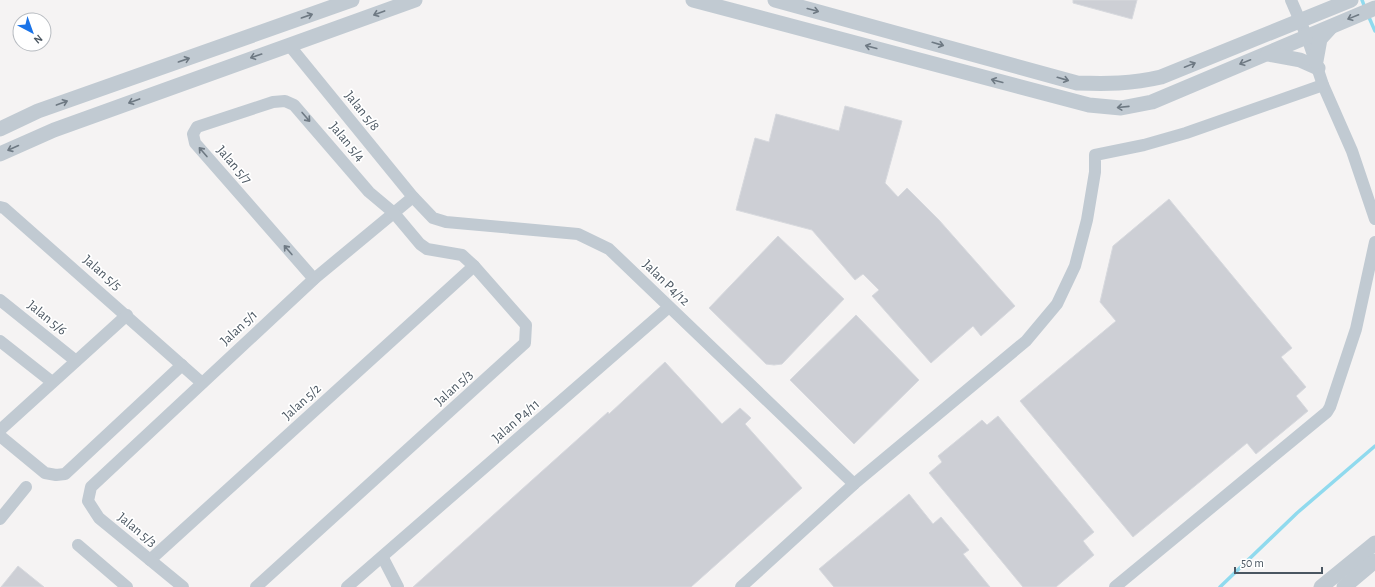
<svg xmlns="http://www.w3.org/2000/svg" width="1375" height="587" font-family="'Alegreya Sans',sans-serif">
	<rect width="100%" height="100%" fill="#f5f3f3"/>
	<g fill="none" stroke-linecap="round" stroke-linejoin="round">
		<!-- stream -->
		<g stroke="#90daee" stroke-width="3.5">
			<path d="M1362 0 1365 8"/>
			<path d="M1368 15 1375 31"/>
			<path d="M1220 587 1297 513 1375 446"/>
		</g>
	</g>
	<!-- building -->
	<g fill="#cdcfd5" stroke="#d7d9de">
		<path d="M1073 0H1137L1132 19 1073 3Z"/>
		<path d="M845 106 902 121 885 183 898 197 907 188 939 220 1015 306 981 336 973 326 931 363 872 296 879 290 863 274 855 280 812 230 736 210 755 138 769 142 776 114 839 131Z"/>
		<path d="M1169 199 1292 348 1281 357 1306 387 1296 396 1308 411 1256 454 1247 443 1133 537 1020 401 1116 321 1100 302 1113 246Z"/>
		<path d="M778 236 844 299 782 364 774 365 766 364 709 308Z"/>
		<path d="M856 315 919 380 854 444 790 380Z"/>
		<path d="M665 362 722 424 740 408 751 418 745 424 802 488 691 587H413L608 412 609 414Z"/>
		<path d="M998 416 1094 532 1083 541 1094 555 1056 587H1023L929 473 942 462 938 456 982 420 987 425Z"/>
		<path d="M909 494 933 524 941 517 969 550 963 554 990 587H834L819 569Z"/>
		<path d="M18 566 44 587H1Z"/>
	</g>
	<g fill="none" stroke-linecap="round" stroke-linejoin="round">
		<!-- minor -->
		<g stroke="#c1cad2" stroke-width="12">
			<path d="M1291 0 1307 37 1323 85 1352 151 1375 219"/>
			<path d="M289 45 413 197 433 218 446 222 578 234 609 249 854 484"/>
			<path d="M0 207 4 208 202 383"/>
			<path d="M0 300 76 361"/>
			<path d="M0 341 52 382"/>
			<path d="M0 430 127 315"/>
			<path d="M0 436 45 473 56 475 65 474 182 365"/>
			<path d="M0 519 26 487"/>
			<path d="M78 545 127 587"/>
			<path d="M383 558 398 587"/>
			<path d="M150 560 474 266"/>
			<path d="M183 587 99 518 88 501 91 487 314 279 413 197"/>
			<path d="M256 587 525 343 526 325 474 266 462 255 427 249 420 244 394 213 369 192 294 105 285 101 273 102 197 127 193 134 195 143 314 279"/>
			<path d="M347 587 669 307"/>
			<path d="M741 587 854 484 1026 341 1057 304 1075 266 1087 220 1095 172V155L1144 145 1186 133 1323 85"/>
			<path d="M1115 587 1327 412 1330 407 1356 329 1375 242"/>
		</g>
		<!-- tertiary -->
		<g stroke="#c1cad2" stroke-width="15">
			<path d="M693 0 1089 105 1121 108 1152 102 1375 8"/>
			<path d="M775 0 1077 83C1107 84 1131 84 1161 77L1351 0"/>
			<path d="M1268 54 1300 60 1318 68"/>
			<path d="M1316 61 1320 39 1330 28"/>
			<path d="M0 129 38 111 352 0"/>
			<path d="M0 154 54 130 415 0"/>
			<path d="M1321 587 1375 543"/>
			<path d="M1344 587 1375 561"/>
		</g>
	</g>
	<!-- one-way arrows -->
	<defs><path id="oneway-shaft" d="M-6 0H5M1.5-3L5.5 0L1.5 3" fill="none" stroke-width="1.6" stroke-linecap="round" stroke-linejoin="round"/></defs>
	<g stroke="#6e7983">
		<use href="#oneway-shaft" transform="translate(813 10) rotate(15)"/>
		<use href="#oneway-shaft" transform="translate(379 13) rotate(160)"/>
		<use href="#oneway-shaft" transform="translate(307 16) rotate(-19)"/>
		<use href="#oneway-shaft" transform="translate(1353 17) rotate(158)"/>
		<use href="#oneway-shaft" transform="translate(938 44) rotate(16)"/>
		<use href="#oneway-shaft" transform="translate(871 47) rotate(-165)"/>
		<use href="#oneway-shaft" transform="translate(256 56) rotate(161)"/>
		<use href="#oneway-shaft" transform="translate(184 60) rotate(-19)"/>
		<use href="#oneway-shaft" transform="translate(1245 62) rotate(158)"/>
		<use href="#oneway-shaft" transform="translate(1190 65) rotate(-22)"/>
		<use href="#oneway-shaft" transform="translate(1063 79) rotate(16)"/>
		<use href="#oneway-shaft" transform="translate(997 81) rotate(-165)"/>
		<use href="#oneway-shaft" transform="translate(134 101) rotate(160)"/>
		<use href="#oneway-shaft" transform="translate(62 103) rotate(-20)"/>
		<use href="#oneway-shaft" transform="translate(1123 107) rotate(174)"/>
		<use href="#oneway-shaft" transform="translate(306 117) rotate(49)"/>
		<use href="#oneway-shaft" transform="translate(13 148) rotate(156)"/>
		<use href="#oneway-shaft" transform="translate(203 152) rotate(-131)"/>
		<use href="#oneway-shaft" transform="translate(288 250) rotate(-131)"/>
	</g>
	<g text-anchor="middle" dominant-baseline="central" stroke-width="3.5" stroke-linejoin="round" paint-order="stroke">
		<!-- street labels -->
		<g font-size="14" fill="#4a5661" stroke="#fff">
			<text transform="translate(362 111) rotate(51)">Jalan 5/8</text>
			<text transform="translate(347 142) rotate(50)">Jalan 5/4</text>
			<text transform="translate(234 165) rotate(49)">Jalan 5/7</text>
			<text transform="translate(102 273) rotate(41)">Jalan 5/5</text>
			<text transform="translate(666 283) rotate(44)">Jalan P4/12</text>
			<text transform="translate(47 318) rotate(39)">Jalan 5/6</text>
			<text transform="translate(239 328) rotate(-43)">Jalan 5/1</text>
			<text transform="translate(454 388) rotate(-42)">Jalan 5/3</text>
			<text transform="translate(302 402) rotate(-42)">Jalan 5/2</text>
			<text transform="translate(516 421) rotate(-41)">Jalan P4/11</text>
			<text transform="translate(137 530) rotate(39)">Jalan 5/3</text>
		</g>
	</g>
	<!-- north arrow -->
	<g transform="translate(32 32) rotate(139)"><circle r="19" fill="#ffffff" stroke="#b7bbc0"/>
	<path d="M0-3L7 15L0 10L-7 15Z" fill="#1a73e8"/>
	<text y="-6" font-size="11" font-weight="bold" text-anchor="middle" fill="#4a5661">N</text>
	</g>
	<!-- scale -->
	<path d="M1235 567v6h87v-6" fill="none" stroke="#4a5661" stroke-width="2"/>
	<text x="1241" y="567" font-size="12" fill="#4a5661" stroke="#ffffff" stroke-width="3" paint-order="stroke">50 m</text>
</svg>
